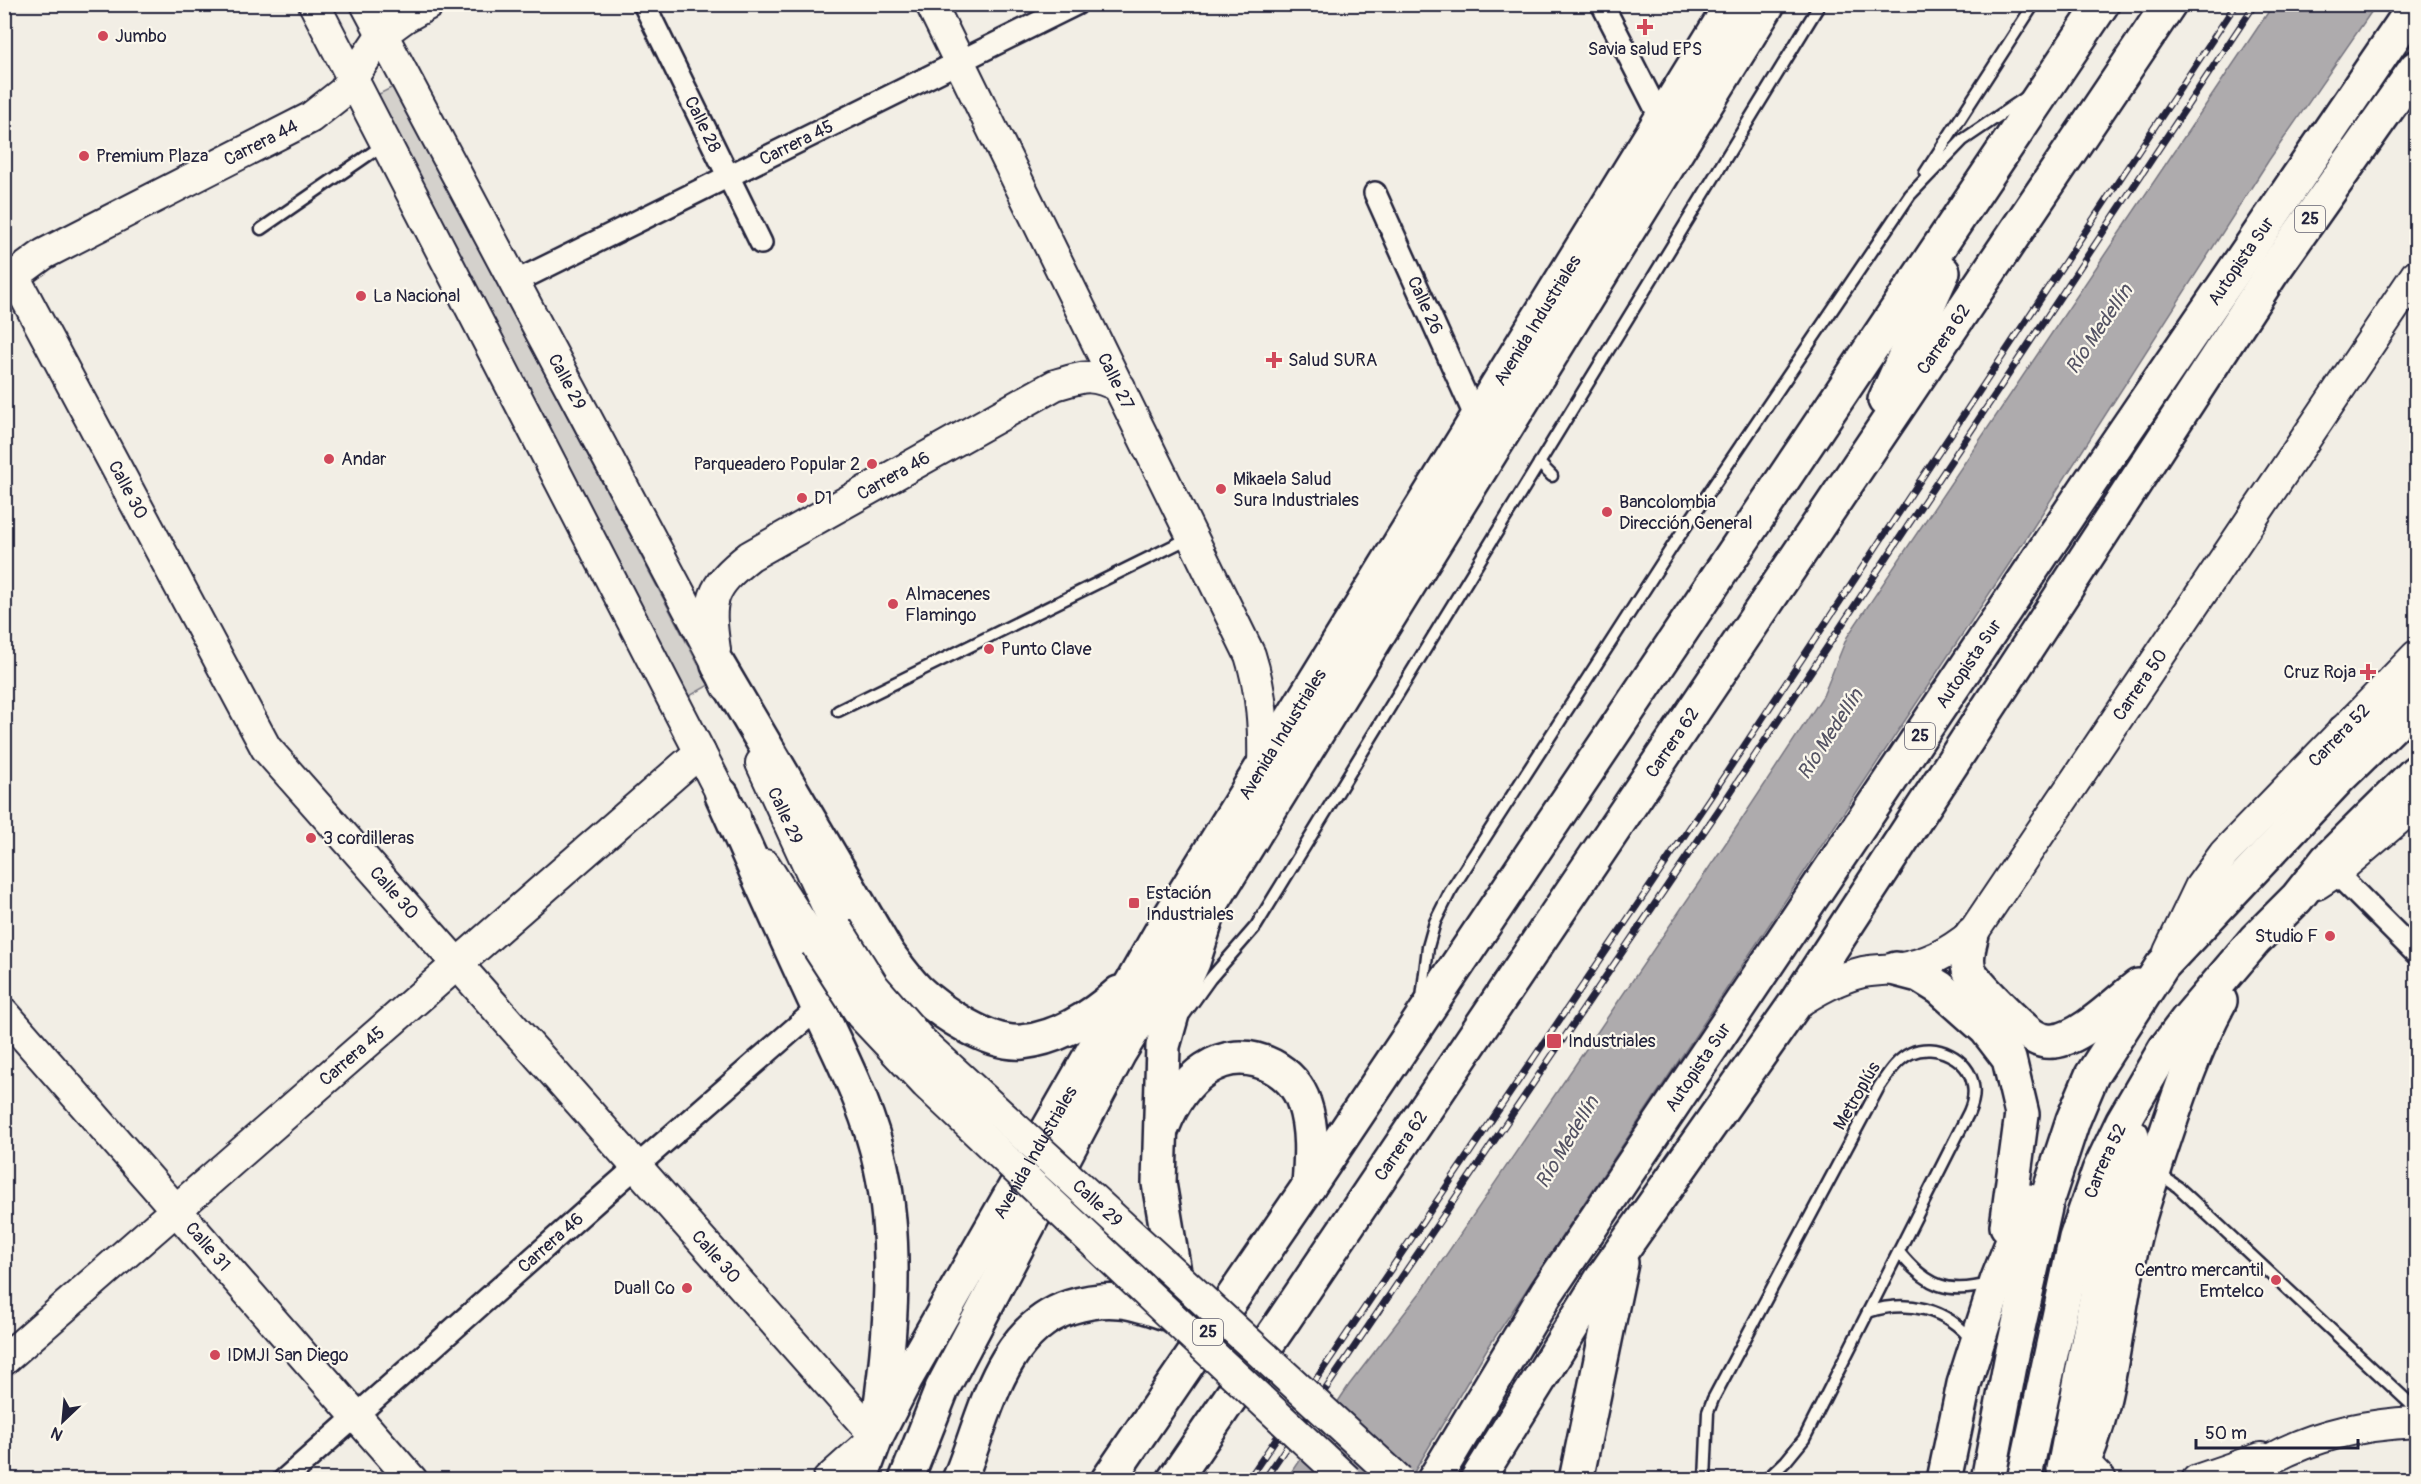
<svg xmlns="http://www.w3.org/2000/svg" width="2421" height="1484" font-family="Pangolin,sans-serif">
	<rect width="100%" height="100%" fill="#f2eee5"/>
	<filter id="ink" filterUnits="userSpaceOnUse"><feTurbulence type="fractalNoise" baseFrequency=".0167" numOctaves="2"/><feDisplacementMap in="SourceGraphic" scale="12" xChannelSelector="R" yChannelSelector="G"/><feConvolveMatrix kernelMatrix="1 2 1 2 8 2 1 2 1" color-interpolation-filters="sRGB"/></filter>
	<g filter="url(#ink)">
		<!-- green -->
		<path fill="#d4d1cc" stroke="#7b7a84" stroke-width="1.5" d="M393 87 709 685 688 697 371 98Z"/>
		<!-- water -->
		<path fill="#aeabad" stroke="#76747f" stroke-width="1.5" d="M2273 5H2376L2269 160 2025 540 1487 1349 1410 1479 1286 1480 1349 1385 1423 1289 1736 828 1823 696 1847 637Z"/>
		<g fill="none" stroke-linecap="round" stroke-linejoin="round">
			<!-- stream -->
			<path stroke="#76747f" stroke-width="7" d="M2391 1480 2416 1473"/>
			<!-- lane casing -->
			<g stroke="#22223b" stroke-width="15">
				<g id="lane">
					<path d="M1925 173 2034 4"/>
					<path d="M261 229 383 145"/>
					<path d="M1539 463 1552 476"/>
					<path d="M838 711 1191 537"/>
					<path d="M1422 998 1428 947 1435 922 1450 892 1672 547 1910 195 1963 140 2025 98"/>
					<path d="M1185 1014 1210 979 1256 926 1820 4"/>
					<path d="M2158 1173 2178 1187 2416 1409"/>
					<path d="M1899 1252C1926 1286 1949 1296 1991 1283"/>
					<path d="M1868 1312C1906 1299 1947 1308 1972 1341"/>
					<path d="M1705 1480 1708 1412 1713 1399 1879 1087C1888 1074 1896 1060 1911 1053 1935 1042 1969 1058 1973 1085 1975 1095 1973 1103 1969 1112L1804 1439 1786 1461 1766 1480"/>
				</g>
			</g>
			<!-- street casing -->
			<g stroke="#22223b" stroke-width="26">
				<g id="street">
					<path id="s1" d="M644 4 761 243"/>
					<path d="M1602 4 1660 117"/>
					<path id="s2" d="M1375 193 1476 418"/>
					<path id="s3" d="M515 282 1076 4"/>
					<path d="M2330 862 2344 881 2416 953"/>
					<path id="s4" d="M284 1480 605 1194 818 1008"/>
				</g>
			</g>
			<!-- secondary casing -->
			<g stroke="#22223b" stroke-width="34">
				<g id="secondary">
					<path d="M314 4 722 795 735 817"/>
					<path id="s5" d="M366 4 718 665 727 686"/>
					<path id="s6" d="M429 4 404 18 382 34 343 92 310 118 44 254 14 276 266 748 876 1437"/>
					<path id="s7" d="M931 4 1250 655C1262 693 1264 728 1263 767"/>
					<path id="s8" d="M715 650C708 600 709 588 750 556L1055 385C1085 376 1091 373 1120 387"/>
					<path id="s9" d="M761 763 837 928"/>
					<path d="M765 865 816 945"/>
					<path d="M2317 884 2337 871 2416 804"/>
					<path id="s10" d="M2169 952 2200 887 2224 854 2416 656"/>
					<path id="s11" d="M1795 1004C1817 990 1838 978 1863 972 1874 970 1885 970 1896 969 1926 965 1949 953 1972 934L2416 275"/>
					<path id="s12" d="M4 1013 412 1480"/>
					<path id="s13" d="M4 1360 700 752"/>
					<path d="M2068 1446 2101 1480"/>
					<path d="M828 1480 876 1437"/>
					<path d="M2197 1480 2261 1458"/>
					<path d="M2239 1480C2290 1440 2353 1425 2416 1422"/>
				</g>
			</g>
			<!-- primary casing -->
			<g stroke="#22223b" stroke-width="38">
				<g id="primary">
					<path d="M718 665 888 954C897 966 906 979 917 990 940 1012 989 1045 1022 1042 1059 1038 1092 1017 1119 993"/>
					<path d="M2344 732 2405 698"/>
					<path d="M722 795C754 866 785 936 818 1007 842 1059 869 1109 881 1167 898 1243 891 1334 880 1411"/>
					<path d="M1972 934C1969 946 1965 958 1969 970 1971 980 2022 1029 2033 1036 2039 1040 2047 1042 2054 1041 2081 1039 2117 1002 2138 986"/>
					<path d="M1896 969 1919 975 1940 988 1986 1029 2009 1059 2022 1114 2007 1226"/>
					<path d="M2064 1469 2110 1226 2132 1135"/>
					<path id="s14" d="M860 1480 876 1437 906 1378 1168 920 1732 4"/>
					<path d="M906 1480 942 1389 1119 1053 1768 4"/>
					<path d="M1944 1480 1964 1384 1997 1281 2029 1201"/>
					<path d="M1988 1480 2012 1355 2047 1199 2073 1120 2092 1075 2162 966 2340 777 2416 703"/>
					<path id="s15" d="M2024 1480 2076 1238 2099 1171 2123 1121 2165 1049 2187 1020 2255 940 2297 898 2327 860 2416 772"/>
					<path d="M2075 1480C2113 1407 2114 1319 2133 1241 2139 1213 2150 1185 2158 1158 2176 1104 2193 1051 2220 1001"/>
				</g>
			</g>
			<!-- highway casing -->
			<g stroke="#22223b" stroke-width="38">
				<g id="highway">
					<path d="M1885 400 1943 272"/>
					<path d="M1163 1126C1181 1081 1221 1040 1272 1066 1287 1074 1299 1087 1304 1103 1313 1129 1311 1159 1309 1186"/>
					<path d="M1174 1272 1159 1183 1163 1046 1176 1000 1193 962 1212 902"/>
					<path d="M959 1480C985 1419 998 1331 1070 1307 1086 1302 1102 1299 1120 1301 1136 1302 1153 1309 1169 1314"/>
					<path d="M1108 1480 1309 1186 2102 4"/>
					<path id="s16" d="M1174 1480 1283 1321 2169 4"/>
					<path id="s17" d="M1434 1480 1547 1292 2091 481 2416 4"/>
					<path d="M1477 1480 1601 1280 1795 1004 2271 274 2416 68"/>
					<path d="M1576 1480 1621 1263"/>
				</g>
			</g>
			<!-- lane -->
			<use href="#lane" stroke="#fbf7ec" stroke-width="10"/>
			<!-- street -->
			<use href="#street" stroke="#fbf7ec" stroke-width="21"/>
			<!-- secondary -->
			<use href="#secondary" stroke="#fbf7ec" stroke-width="30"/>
			<!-- primary -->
			<use href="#primary" stroke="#fbf7ec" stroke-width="33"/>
			<!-- highway -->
			<use href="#highway" stroke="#fbf7ec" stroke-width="33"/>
			<!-- rail casing -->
			<g stroke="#22223b" stroke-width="7">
				<g id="rail">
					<path d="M1248 1480 1709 799 2236 4"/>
					<path d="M1264 1480 1720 808 2255 4"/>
				</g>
			</g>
			<!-- rail -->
			<use href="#rail" stroke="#fbf7ec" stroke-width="4.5" stroke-dasharray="14" stroke-linecap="butt"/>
			<!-- secondary-bridge casing -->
			<g stroke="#22223b" stroke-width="34" stroke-linecap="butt">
				<g id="secondary-bridge">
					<path id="s18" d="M837 928 874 987 923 1043 1399 1480"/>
					<path d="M816 945 861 1015 926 1084 1169 1314 1347 1480"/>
				</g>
			</g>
			<!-- secondary-bridge -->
			<use href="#secondary-bridge" stroke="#fbf7ec" stroke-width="30"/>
		</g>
	</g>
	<!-- markers -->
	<g fill="#d1495b" stroke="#fbf7ec" stroke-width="2">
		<path d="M1642 18h6v6h6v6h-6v6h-6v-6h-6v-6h6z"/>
		<circle cx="103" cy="36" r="6"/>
		<circle cx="84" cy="156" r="6"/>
		<circle cx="361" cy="296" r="6"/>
		<path d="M1271 351h6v6h6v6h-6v6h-6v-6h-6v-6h6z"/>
		<circle cx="329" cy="459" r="6"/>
		<circle cx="872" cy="464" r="6"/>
		<circle cx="1221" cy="489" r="6"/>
		<circle cx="802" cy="498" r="6"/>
		<circle cx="1607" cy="512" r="6"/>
		<circle cx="893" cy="604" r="6"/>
		<circle cx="989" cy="649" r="6"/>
		<path d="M2365 663h6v6h6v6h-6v6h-6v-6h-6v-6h6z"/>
		<circle cx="311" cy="838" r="6"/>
		<rect x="1128" y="897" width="12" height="12" rx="3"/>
		<circle cx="2330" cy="936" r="6"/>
		<rect x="1546" y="1033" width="16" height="16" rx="3"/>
		<circle cx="2276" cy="1280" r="6"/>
		<circle cx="687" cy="1288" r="6"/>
		<circle cx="215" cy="1355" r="6"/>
	</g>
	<g text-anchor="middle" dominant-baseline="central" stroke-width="4.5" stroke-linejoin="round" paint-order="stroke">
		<!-- shield labels -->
		<g fill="#fbf7ec" stroke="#636270" stroke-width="1.5">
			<rect x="2295" y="206" width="30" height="26" rx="4.5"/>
			<rect x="1905" y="723" width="30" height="26" rx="4.5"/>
			<rect x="1193" y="1319" width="30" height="26" rx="4.5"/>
		</g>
		<g font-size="16" font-weight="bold" fill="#22223b">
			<text x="2310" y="219">25</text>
			<text x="1920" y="736">25</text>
			<text x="1208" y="1332">25</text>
		</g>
		<!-- poi labels -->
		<g font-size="18" fill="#22223b" stroke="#fbf7ec" text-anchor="start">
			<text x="115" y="36">Jumbo</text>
			<text x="1645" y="49" text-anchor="middle">Savia salud EPS</text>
			<text x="96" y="156">Premium Plaza</text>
			<text x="373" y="296">La Nacional</text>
			<text x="1288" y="360">Salud SURA</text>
			<text x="341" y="459">Andar</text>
			<text x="860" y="464" text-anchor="end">Parqueadero Popular 2</text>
			<text x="1233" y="479">Mikaela Salud<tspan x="1233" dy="21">Sura Industriales</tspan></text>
			<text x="814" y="498">D1</text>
			<text x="1619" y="502">Bancolombia<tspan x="1619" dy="21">Dirección General</tspan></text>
			<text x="905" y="594">Almacenes<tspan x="905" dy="21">Flamingo</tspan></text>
			<text x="1001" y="649">Punto Clave</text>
			<text x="2356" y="672" text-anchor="end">Cruz Roja</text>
			<text x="323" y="838">3 cordilleras</text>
			<text x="1146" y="893">Estación<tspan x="1146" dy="21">Industriales</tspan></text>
			<text x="2318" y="936" text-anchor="end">Studio F</text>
			<text x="1568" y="1041">Industriales</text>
			<text x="2264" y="1270" text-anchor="end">Centro mercantil<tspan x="2264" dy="21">Emtelco</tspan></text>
			<text x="675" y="1288" text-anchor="end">Duall Co</text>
			<text x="227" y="1355">IDMJI San Diego</text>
		</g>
		<!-- street labels -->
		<g font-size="18" fill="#22223b" stroke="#fbf7ec">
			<text stroke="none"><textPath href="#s1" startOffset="134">Calle 28</textPath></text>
			<text transform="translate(261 143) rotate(-27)">Carrera 44</text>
			<text stroke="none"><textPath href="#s3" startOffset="314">Carrera 45</textPath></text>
			<text stroke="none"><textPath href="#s17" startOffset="1462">Autopista Sur</textPath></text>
			<text stroke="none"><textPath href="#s2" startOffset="123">Calle 26</textPath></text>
			<text stroke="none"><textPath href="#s14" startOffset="1344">Avenida Industriales</textPath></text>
			<text stroke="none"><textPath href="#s16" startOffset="1376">Carrera 62</textPath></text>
			<text stroke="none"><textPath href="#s7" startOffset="420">Calle 27</textPath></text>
			<text stroke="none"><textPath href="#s5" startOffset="428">Calle 29</textPath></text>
			<text stroke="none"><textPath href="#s8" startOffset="273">Carrera 46</textPath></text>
			<text stroke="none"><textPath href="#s6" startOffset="746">Calle 30</textPath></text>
			<text stroke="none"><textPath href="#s17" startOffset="976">Autopista Sur</textPath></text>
			<text stroke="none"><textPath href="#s11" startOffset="494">Carrera 50</textPath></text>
			<text stroke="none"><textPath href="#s14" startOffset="858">Avenida Industriales</textPath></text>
			<text stroke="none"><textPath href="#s10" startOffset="278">Carrera 52</textPath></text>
			<text stroke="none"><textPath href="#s16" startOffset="890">Carrera 62</textPath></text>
			<text stroke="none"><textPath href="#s9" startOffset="58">Calle 29</textPath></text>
			<text stroke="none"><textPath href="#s6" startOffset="1232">Calle 30</textPath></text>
			<text stroke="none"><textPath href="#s13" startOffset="462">Carrera 45</textPath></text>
			<text stroke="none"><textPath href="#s17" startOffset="490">Autopista Sur</textPath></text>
			<text transform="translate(1857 1096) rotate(-60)">Metroplús</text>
			<text stroke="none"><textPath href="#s16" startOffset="404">Carrera 62</textPath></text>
			<text stroke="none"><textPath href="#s14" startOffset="372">Avenida Industriales</textPath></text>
			<text stroke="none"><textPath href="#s15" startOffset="330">Carrera 52</textPath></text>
			<text stroke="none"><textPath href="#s18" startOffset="381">Calle 29</textPath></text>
			<text stroke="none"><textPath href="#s4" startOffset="357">Carrera 46</textPath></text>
			<text stroke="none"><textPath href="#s12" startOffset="310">Calle 31</textPath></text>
			<text stroke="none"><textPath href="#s6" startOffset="1718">Calle 30</textPath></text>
		</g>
		<!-- water labels -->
		<g font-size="20" font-style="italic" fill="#535263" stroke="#fbf7ec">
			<text transform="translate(2099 329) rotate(-56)">Río Medellín</text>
			<text transform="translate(1830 734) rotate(-57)">Río Medellín</text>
			<text transform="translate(1567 1142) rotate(-59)">Río Medellín</text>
		</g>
	</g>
	<!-- margin -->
	<rect width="2421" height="1484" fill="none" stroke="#fbf7ec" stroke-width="24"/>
	<rect x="12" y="12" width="2397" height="1460" fill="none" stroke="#22223b" stroke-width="2" filter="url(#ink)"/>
	<!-- north arrow -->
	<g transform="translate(63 1421) rotate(206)" stroke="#fbf7ec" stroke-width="4.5" paint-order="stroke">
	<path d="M0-4.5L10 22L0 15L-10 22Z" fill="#22223b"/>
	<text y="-9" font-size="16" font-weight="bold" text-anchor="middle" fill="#22223b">N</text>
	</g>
	<!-- scale -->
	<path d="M2196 1439v9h162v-9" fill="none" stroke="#22223b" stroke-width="3"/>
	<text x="2205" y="1439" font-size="18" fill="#22223b" stroke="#fbf7ec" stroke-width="4.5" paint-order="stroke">50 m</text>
</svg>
